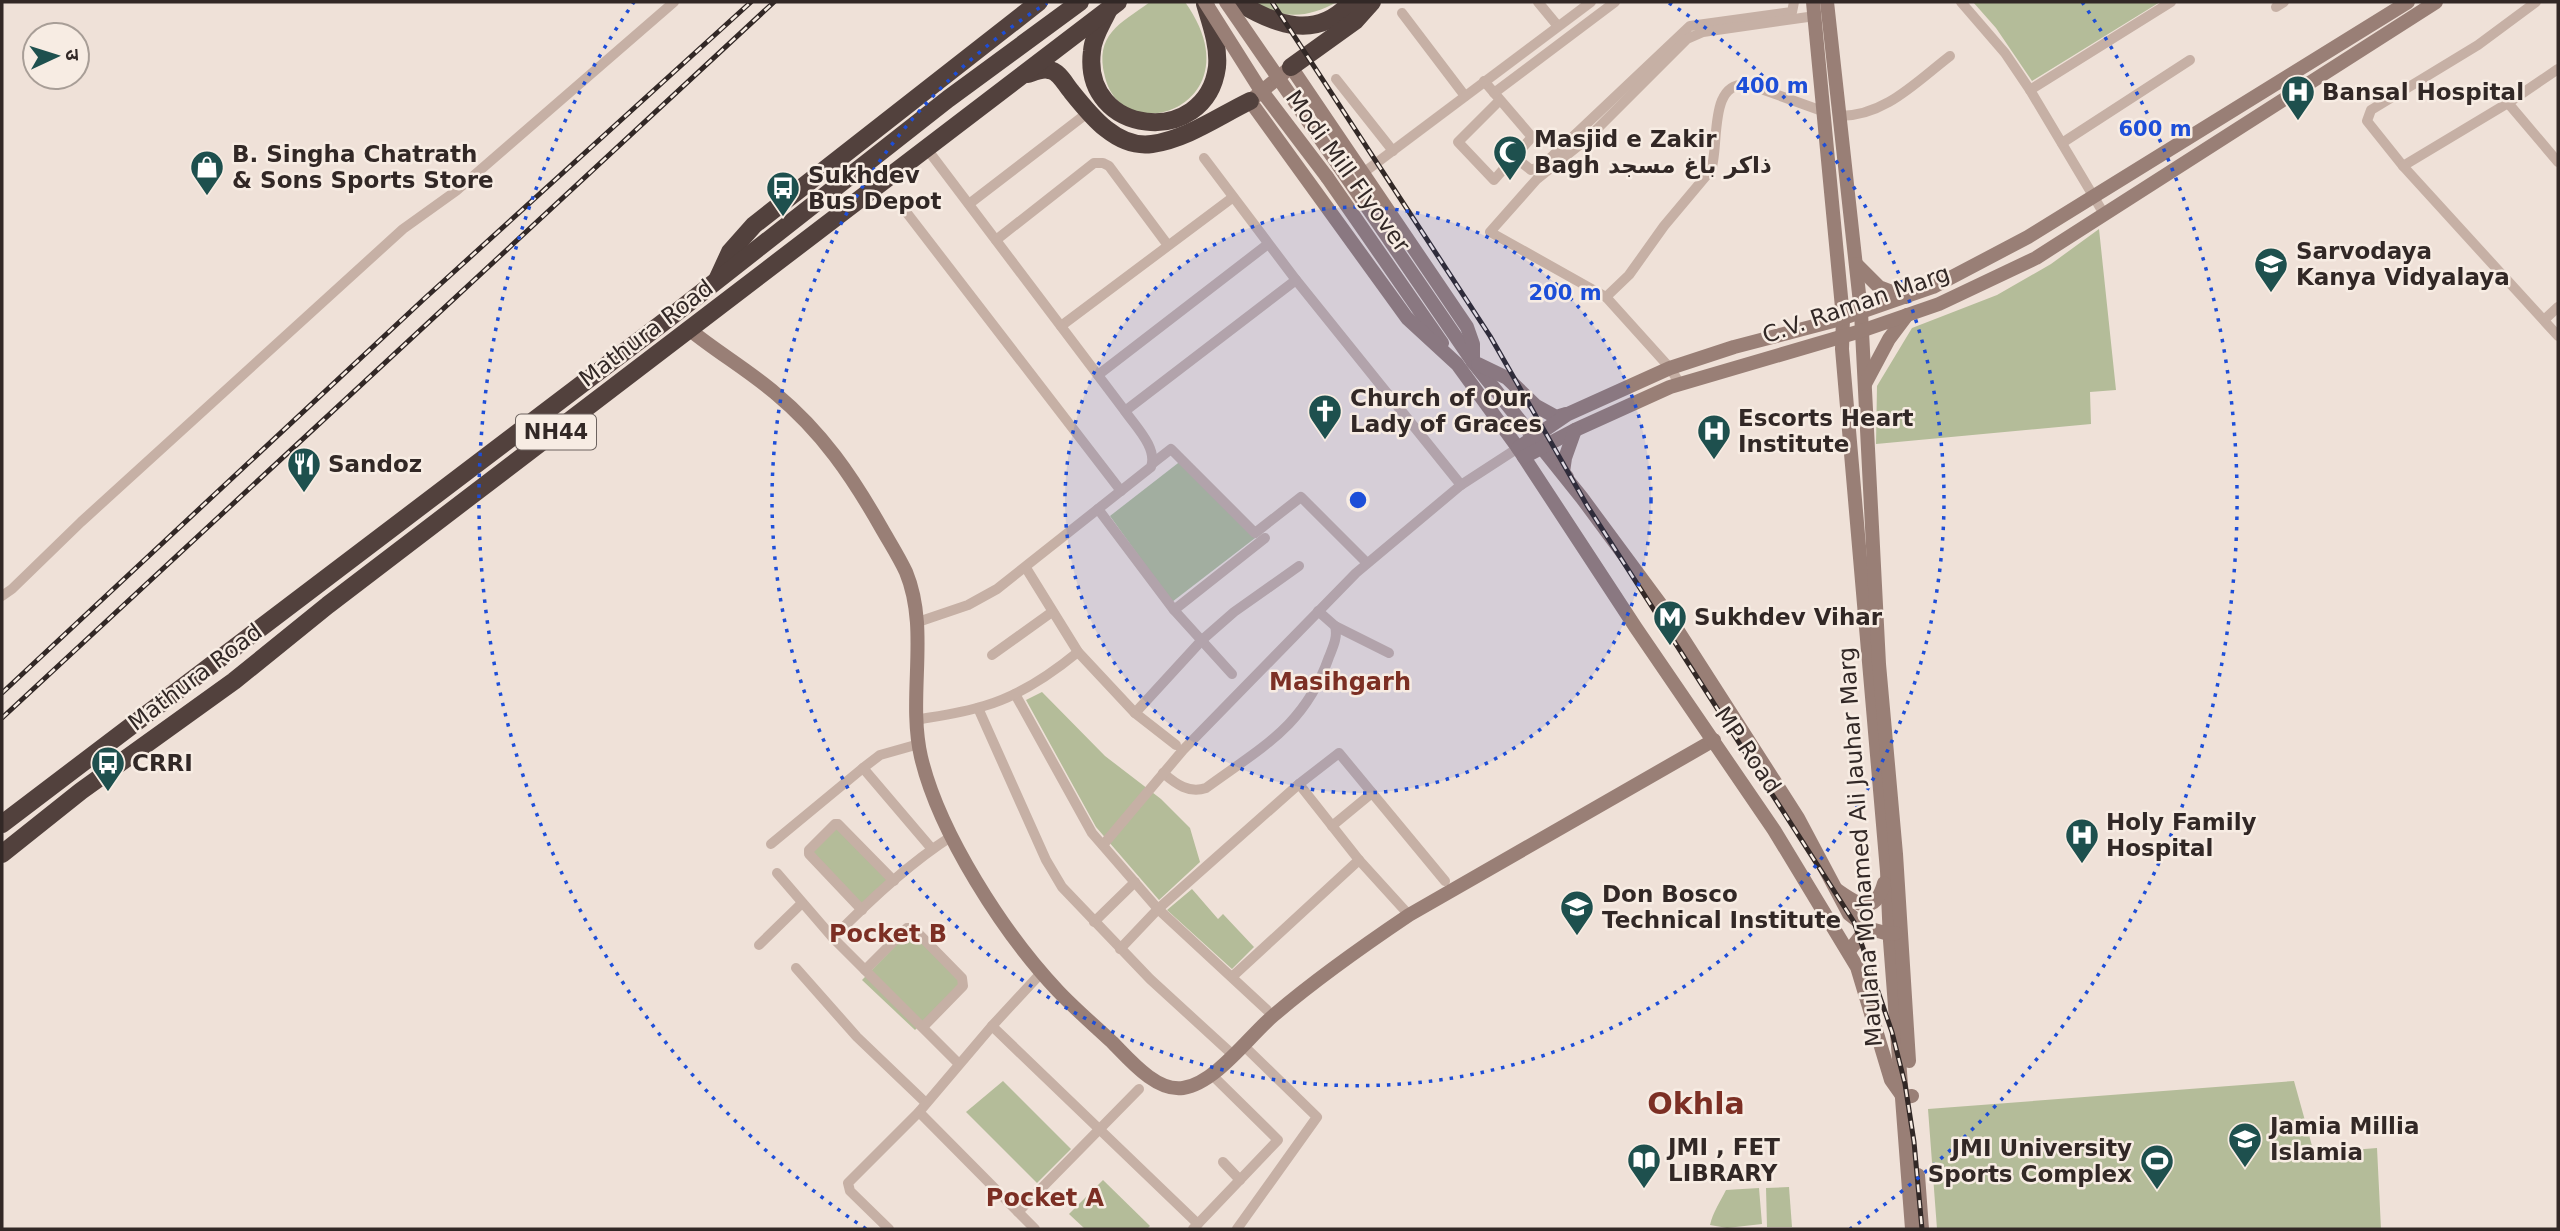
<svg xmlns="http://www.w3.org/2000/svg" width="2560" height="1231" font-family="'DejaVu Sans',Vazirmatn,'Noto Sans Devanagari',sans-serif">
	<rect width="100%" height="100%" fill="#efe1d8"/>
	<!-- green -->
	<g fill="#b4bc99">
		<path d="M1150 2H1185C1258 104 1123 152 1105 77 1094 34 1120 24 1150 2Z"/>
		<path d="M1255 2H1337C1311 17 1281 21 1255 2Z"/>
		<path d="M1973 2H2160L2032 81 1996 28Z"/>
		<path d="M2099 229 2116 390 2090 392 2091 424 1876 444 1877 386 1912 328 1997 295 2051 264Z"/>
		<path d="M1182 460 1259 535 1172 602 1110 516Z"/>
		<path d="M1042 692 1105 756 1161 799 1190 828 1200 862 1159 900 1096 827 1026 700Z"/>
		<path d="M836 825 894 884 864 909 811 853Z"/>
		<path d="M1192 889 1218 919 1223 914 1254 947 1232 969 1167 910Z"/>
		<path d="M910 931 962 983 915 1030 862 980Z"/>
		<path d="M1003 1081 1071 1149 1037 1183 966 1112Z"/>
		<path d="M2294 1081 2314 1153 2377 1148 2381 1229H1937L1928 1109Z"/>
		<path d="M1103 1180 1150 1226 1147 1229H1085L1069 1214Z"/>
		<path d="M1789 1187 1792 1227H1767L1766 1188Z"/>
		<path d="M1759 1188 1762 1224 1727 1228 1710 1225C1713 1212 1720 1202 1726 1190Z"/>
	</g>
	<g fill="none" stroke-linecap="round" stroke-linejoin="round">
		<!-- street -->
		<g stroke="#c6b0a5" stroke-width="10">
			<path d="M1538 2 1557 25"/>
			<path d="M1961 2 2005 53 2030 90 2104 214"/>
			<path d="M2536 2 2478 45 2371 110 2367 121 2403 166 2558 336"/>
			<path d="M2276 7 2284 2"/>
			<path d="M1402 13 1465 96"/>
			<path d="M1336 79 1393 151"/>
			<path d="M1484 81 1532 137 1494 180 1458 142 1500 100"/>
			<path d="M2030 90 2171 2"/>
			<path d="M1494 93 1615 2"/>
			<path d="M2508 103 2558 162"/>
			<path d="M1840 116C1885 116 1916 82 1950 56"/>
			<path d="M2062 143 2190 60"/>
			<path d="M1204 158 1296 280 1461 485"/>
			<path d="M1516 158 1531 170 1543 165 1690 26 1792 12 1794 2"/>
			<path d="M2403 166 2508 103 2558 69"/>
			<path d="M1363 173 1591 2"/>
			<path d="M900 204 1121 491"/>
			<path d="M969 204 1090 111"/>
			<path d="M996 240 1094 163H1103L1109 166 1167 244"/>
			<path d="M1606 297 1629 275 1664 226 1711 170C1720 146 1707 78 1750 85L1825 112"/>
			<path d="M2544 320 2558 307"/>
			<path d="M1061 326 1232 198"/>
			<path d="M1098 375 1268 244"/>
			<path d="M1680 384 1670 368 1606 297 1490 232 1537 179 1588 138 1687 39 1703 32 1815 16"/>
			<path d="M1125 411 1296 280"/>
			<path d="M1153 463 1171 449 1255 533 1301 497 1367 563"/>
			<path d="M1098 509 1174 610 1232 674"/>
			<path d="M1026 568 1078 652 1135 713 1176 745"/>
			<path d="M2 596 12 589 81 522 403 229 456 191 674 2"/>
			<path d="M1174 610 1265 538"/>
			<path d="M918 622 968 605 997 589 1151 467C1158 448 1135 426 1125 411L927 149"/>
			<path d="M1335 626 1389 653"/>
			<path d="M992 655 1052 612"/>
			<path d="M1015 694 1092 833 1158 909 1267 1010"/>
			<path d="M978 708 1046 860 1062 887 1150 979 1233 1055"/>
			<path d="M1135 713 1202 640 1234 612 1299 566"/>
			<path d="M915 720C938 716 962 713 984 706 1019 696 1050 675 1078 652"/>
			<path d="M863 768 880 755 919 744"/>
			<path d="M1163 773C1176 784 1189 794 1206 788 1262 747 1305 726 1329 657 1333 647 1338 637 1335 626L1318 611"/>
			<path d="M1299 784 1359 860 1409 915"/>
			<path d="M1332 826 1372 793"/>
			<path d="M771 844 863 768 932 849"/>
			<path d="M1103 845 1183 750 1356 573 1461 485 1518 448"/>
			<path d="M777 873 833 938 959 1064"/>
			<path d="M862 910 809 854V850L835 824H838L894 881"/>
			<path d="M1094 922 1135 882"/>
			<path d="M833 938C869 901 908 864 952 836"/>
			<path d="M759 945 802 903"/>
			<path d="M1120 949 1158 909 1299 784 1339 753 1445 881"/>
			<path d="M796 968 857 1037 926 1103"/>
			<path d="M865 970 907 928H913L962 978 963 986 923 1027"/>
			<path d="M1233 976 1359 860"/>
			<path d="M992 1026 1198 1224"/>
			<path d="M919 1112 1035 1229"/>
			<path d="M1223 1162 1240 1180"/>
			<path d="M1018 1212 1139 1089"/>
			<path d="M889 1229 850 1191 848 1183 919 1112 992 1026 1042 972"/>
			<path d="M1193 1229 1278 1140 1211 1074"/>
			<path d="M1237 1229 1317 1117 1243 1045"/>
		</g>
		<!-- secondary -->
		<g stroke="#997f76" stroke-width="14">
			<path d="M1813 2 1843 318 1842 349 1887 871 1890 941 1912 1229"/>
			<path d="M1827 2 1861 312 1879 664 1896 854 1909 1061"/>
			<path d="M1339 166 1473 362 1582 498 1664 609 1798 818 1849 914 1867 928 1889 934 1896 933"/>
			<path d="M1327 177 1442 343"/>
			<path d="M1856 264 1879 287 1905 297"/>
			<path d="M690 330C717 352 748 370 775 393 822 432 852 476 882 529 890 543 899 557 906 572 930 630 907 696 921 757 939 833 1004 934 1058 991 1075 1009 1094 1025 1112 1042 1129 1059 1156 1092 1183 1088 1216 1083 1249 1036 1274 1015 1316 979 1363 946 1409 915L1714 740"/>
			<path d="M1473 362V344L1467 327 1291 67 1250 101 1407 318 1457 364 1518 448 1636 628 1774 830 1857 967 1891 1080 1903 1097 1912 1096"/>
			<path d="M1478 364 1507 378 1536 406 1556 417 1566 414"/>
			<path d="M1865 384 1889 339 1907 315"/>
			<path d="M1518 448 1568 414 1670 368 1734 347 1841 319 1933 287 2028 237 2408 2"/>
			<path d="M1524 457 1575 430 1670 387 1861 331 1939 304 2036 258 2436 2"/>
			<path d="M1567 477 1563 472 1565 458 1575 430"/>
			<path d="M1837 890C1858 905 1875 916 1884 883"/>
			<path d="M1849 951 1867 928"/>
			<path d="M1918 1175 1922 1229"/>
		</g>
		<!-- highway -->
		<g stroke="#52413d" stroke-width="18">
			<path d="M1238 2C1275 25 1317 41 1351 2"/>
			<path d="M1108 11C1102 24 1093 37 1092 51 1081 136 1206 149 1217 67 1219 46 1211 24 1205 4"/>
			<path d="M1291 67 1355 21 1372 2"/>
			<path d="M1028 74C1034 72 1042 68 1049 70 1059 71 1065 84 1071 91 1091 116 1117 149 1152 144 1187 139 1219 116 1250 101"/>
			<path d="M718 278 730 252 754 225 1039 2"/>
			<path d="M2 824 673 315 948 99 1080 2"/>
			<path d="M2 854 81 791 234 681 328 605 1118 2"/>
		</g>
		<!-- rail casing -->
		<g stroke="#322826" stroke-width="5">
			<g id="rail">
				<path d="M1272 2 1490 336 1588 507 1854 922 1892 1032 1905 1084 1914 1142 1922 1229"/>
				<path d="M2 693 424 299 751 2"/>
				<path d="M2 718 774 2"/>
			</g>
		</g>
		<!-- rail -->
		<use href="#rail" stroke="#f7ece3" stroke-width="2.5" stroke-dasharray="8" stroke-linecap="butt"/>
		<!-- secondary-bridge -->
		<g stroke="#997f76" stroke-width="14">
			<path d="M1205 2 1258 86 1327 177"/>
			<path d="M1226 2 1339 166"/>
		</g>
	</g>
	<!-- distance rings -->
	<circle cx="1358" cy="500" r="293" fill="#1d4ed8" fill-opacity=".12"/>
	<g fill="none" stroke="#1d4ed8" stroke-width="3.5" stroke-dasharray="3.5 7">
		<circle cx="1358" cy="500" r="293"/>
		<path d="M1669 3A586 586 0 1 1 1047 3"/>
		<path d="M866 1229A879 879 0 0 1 634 2M2082 2A879 879 0 0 1 1850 1229"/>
	</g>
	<!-- icons -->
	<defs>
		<g id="hospital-pin" transform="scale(1.75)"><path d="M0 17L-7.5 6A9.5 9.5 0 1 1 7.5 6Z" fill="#1e504e" stroke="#f7ece3"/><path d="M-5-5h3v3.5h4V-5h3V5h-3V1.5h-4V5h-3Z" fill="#fff"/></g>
		<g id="mosque-pin" transform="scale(1.75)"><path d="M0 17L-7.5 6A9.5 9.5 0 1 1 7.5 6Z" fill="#1e504e" stroke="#f7ece3"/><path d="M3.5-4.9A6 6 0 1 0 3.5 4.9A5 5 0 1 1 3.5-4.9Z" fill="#fff"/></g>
		<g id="shop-pin" transform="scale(1.75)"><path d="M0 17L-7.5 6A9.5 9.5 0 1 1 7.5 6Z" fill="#1e504e" stroke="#f7ece3"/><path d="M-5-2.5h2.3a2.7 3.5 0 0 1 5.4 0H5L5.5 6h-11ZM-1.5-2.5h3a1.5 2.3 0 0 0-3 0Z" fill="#fff"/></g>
		<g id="bus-pin" transform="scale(1.75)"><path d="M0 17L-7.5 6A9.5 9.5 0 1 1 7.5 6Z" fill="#1e504e" stroke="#f7ece3"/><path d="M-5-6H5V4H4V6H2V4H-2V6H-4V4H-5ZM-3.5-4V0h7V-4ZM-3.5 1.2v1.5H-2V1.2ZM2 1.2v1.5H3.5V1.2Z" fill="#fff"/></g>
		<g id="school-pin" transform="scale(1.75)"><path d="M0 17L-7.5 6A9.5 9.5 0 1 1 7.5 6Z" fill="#1e504e" stroke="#f7ece3"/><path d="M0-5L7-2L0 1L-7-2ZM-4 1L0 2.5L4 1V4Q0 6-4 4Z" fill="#fff"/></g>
		<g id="church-pin" transform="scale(1.75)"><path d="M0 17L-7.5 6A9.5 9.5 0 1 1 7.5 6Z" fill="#1e504e" stroke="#f7ece3"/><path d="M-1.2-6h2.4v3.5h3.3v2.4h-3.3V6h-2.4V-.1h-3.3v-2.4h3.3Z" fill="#fff"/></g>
		<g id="restaurant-pin" transform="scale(1.75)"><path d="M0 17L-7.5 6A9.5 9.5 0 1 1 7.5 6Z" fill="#1e504e" stroke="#f7ece3"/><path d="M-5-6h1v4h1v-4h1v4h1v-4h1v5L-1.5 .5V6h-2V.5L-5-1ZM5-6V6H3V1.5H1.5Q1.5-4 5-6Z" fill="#fff"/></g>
		<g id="metro-pin" transform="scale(1.75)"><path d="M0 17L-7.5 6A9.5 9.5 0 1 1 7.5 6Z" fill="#1e504e" stroke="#f7ece3"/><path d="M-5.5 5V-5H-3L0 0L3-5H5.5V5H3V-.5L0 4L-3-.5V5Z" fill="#fff"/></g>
		<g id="university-pin" transform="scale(1.75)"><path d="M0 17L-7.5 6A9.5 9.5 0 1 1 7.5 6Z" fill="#1e504e" stroke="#f7ece3"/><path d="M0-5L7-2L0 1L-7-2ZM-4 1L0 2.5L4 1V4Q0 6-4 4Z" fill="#fff"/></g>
		<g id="library-pin" transform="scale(1.75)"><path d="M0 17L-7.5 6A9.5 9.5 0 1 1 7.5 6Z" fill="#1e504e" stroke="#f7ece3"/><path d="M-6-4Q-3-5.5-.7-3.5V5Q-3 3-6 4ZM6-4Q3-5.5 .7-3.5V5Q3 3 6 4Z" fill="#fff"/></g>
		<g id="stadium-pin" transform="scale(1.75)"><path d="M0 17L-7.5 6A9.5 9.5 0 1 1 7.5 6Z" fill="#1e504e" stroke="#f7ece3"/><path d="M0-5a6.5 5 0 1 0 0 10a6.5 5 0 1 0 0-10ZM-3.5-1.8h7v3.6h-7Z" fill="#fff"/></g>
	</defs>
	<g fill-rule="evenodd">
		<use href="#hospital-pin" x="2298" y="92"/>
		<use href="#mosque-pin" x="1510" y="152"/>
		<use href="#shop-pin" x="207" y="167"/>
		<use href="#bus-pin" x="783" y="188"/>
		<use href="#school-pin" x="2271" y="264"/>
		<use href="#church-pin" x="1325" y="411"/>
		<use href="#hospital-pin" x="1714" y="431"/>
		<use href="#restaurant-pin" x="304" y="464"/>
		<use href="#metro-pin" x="1670" y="617"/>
		<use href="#bus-pin" x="108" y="763"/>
		<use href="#hospital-pin" x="2082" y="835"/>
		<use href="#university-pin" x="1577" y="907"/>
		<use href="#university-pin" x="2245" y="1139"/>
		<use href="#library-pin" x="1644" y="1160"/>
		<use href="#stadium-pin" x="2157" y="1161"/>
	</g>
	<g text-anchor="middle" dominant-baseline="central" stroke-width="5" stroke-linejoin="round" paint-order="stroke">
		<!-- shield labels -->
		<rect fill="#f7ece3" stroke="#6d635f" stroke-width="2" x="516" y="414.5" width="80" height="35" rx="5"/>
		<g font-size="21" font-weight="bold" fill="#322826">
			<text x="556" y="432">NH44</text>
		</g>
		<!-- poi labels -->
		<g font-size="23" font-weight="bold" fill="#322826" stroke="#f7ece3" text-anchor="start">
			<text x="2322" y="92">Bansal Hospital</text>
			<text x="1534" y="139">Masjid e Zakir<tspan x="1534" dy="26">Bagh ذاکر باغ مسجد</tspan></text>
			<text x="232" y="154">B. Singha Chatrath<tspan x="232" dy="26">&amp; Sons Sports Store</tspan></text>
			<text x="808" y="175">Sukhdev<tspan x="808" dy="26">Bus Depot</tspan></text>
			<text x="2296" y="251">Sarvodaya<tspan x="2296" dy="26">Kanya Vidyalaya</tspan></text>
			<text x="1350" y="398">Church of Our<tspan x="1350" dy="26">Lady of Graces</tspan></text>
			<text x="1738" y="418">Escorts Heart<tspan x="1738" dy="26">Institute</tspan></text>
			<text x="328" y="464">Sandoz</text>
			<text x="1694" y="617">Sukhdev Vihar</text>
			<text x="132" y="763">CRRI</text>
			<text x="2106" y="822">Holy Family<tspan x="2106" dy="26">Hospital</tspan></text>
			<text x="1602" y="894">Don Bosco<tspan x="1602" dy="26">Technical Institute</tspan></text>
			<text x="2270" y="1126">Jamia Millia<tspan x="2270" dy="26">Islamia</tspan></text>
			<text x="1668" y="1147">JMI , FET<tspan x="1668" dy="26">LIBRARY</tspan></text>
			<text x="2132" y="1148" text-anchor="end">JMI University<tspan x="2132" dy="26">Sports Complex</tspan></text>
		</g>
		<!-- street labels -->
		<g font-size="23" fill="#322826" stroke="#f7ece3">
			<text transform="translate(1348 171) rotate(54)">Modi Mill Flyover</text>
			<text transform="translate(1856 304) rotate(-19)">C.V. Raman Marg</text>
			<text transform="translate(646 333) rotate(-37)">Mathura Road</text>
			<text transform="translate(195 677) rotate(-37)">Mathura Road</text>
			<text transform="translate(1748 750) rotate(56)">MP Road</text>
			<text transform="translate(1860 847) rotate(-94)">Maulana Mohamed Ali Jauhar Marg</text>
		</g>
		<!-- neighbourhood labels -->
		<g font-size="24" font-weight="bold" fill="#7c2f24" stroke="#f7ece3">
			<text x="1340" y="682">Masihgarh</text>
			<text x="888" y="934">Pocket B</text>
			<text x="1045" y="1198">Pocket A</text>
		</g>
		<!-- district labels -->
		<g font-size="30" font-weight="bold" fill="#7c2f24" stroke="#f7ece3">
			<text x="1696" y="1103">Okhla</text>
		</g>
	</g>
	<circle cx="1358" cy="500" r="10" fill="#1d4ed8" stroke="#f7ece3" stroke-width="3.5"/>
	<g font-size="21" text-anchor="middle" font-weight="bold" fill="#1d4ed8" stroke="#f7ece3" stroke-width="5" stroke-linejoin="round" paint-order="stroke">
		<text x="1772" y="93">400 m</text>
		<text x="2155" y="136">600 m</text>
		<text x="1565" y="300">200 m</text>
	</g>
	<!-- border -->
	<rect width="2560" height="1231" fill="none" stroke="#322826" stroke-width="7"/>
	<!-- north arrow -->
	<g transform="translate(56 56) rotate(86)"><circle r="33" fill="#f7ece3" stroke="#a89e97" stroke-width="2"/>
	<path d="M0-5L12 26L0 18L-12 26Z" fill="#1e504e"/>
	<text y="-10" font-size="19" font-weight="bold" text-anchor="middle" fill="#322826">उ</text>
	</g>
</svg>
